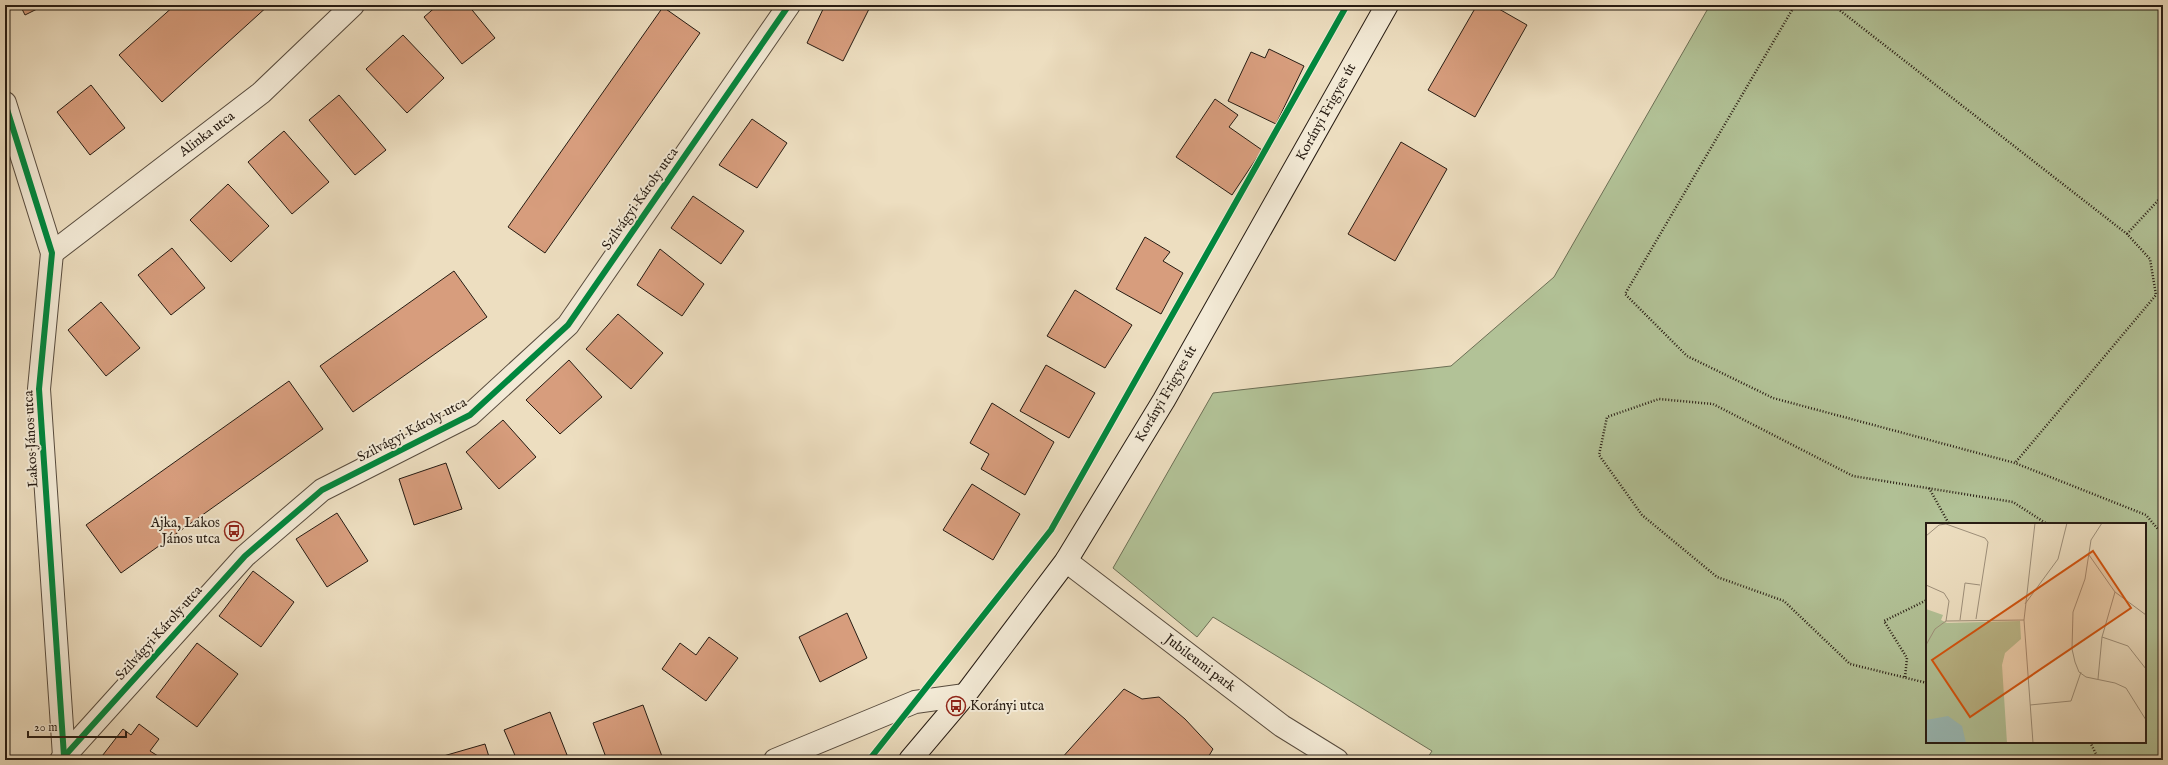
<svg xmlns="http://www.w3.org/2000/svg" width="2168" height="765" font-family="'IM FELL English',serif">
	<rect width="100%" height="100%" fill="#eddec0"/>
	<filter id="stains"><feTurbulence type="fractalNoise" baseFrequency=".005" numOctaves="4"/><feColorMatrix values="0 0 0 0 .2 0 0 0 0 .09 0 0 0 0 .02 0 0 0 .5 -.17"/></filter>
	<radialGradient id="worn" r=".72"><stop offset=".6" stop-color="#630" stop-opacity="0"/><stop offset="1" stop-color="#630" stop-opacity=".3"/></radialGradient>
	<!-- green -->
	<path fill="#b2c297" stroke="#6c6f55" fill-rule="evenodd" d="M1710 5H2163V760H1426L1432 751 1213 617 1197 637 1113 568 1213 393 1451 366 1554 277ZM1927 524H2145V742H1927Z"/>
	<!-- building -->
	<g fill="#d79d7d" stroke="#271c13">
		<path d="M20 5H45L25 15Z"/>
		<path d="M175 5H269L162 102 119 55Z"/>
		<path d="M438 5H468L495 38 462 64 424 17Z"/>
		<path d="M825 5H861L869 9 843 61 807 43Z"/>
		<path d="M1477 5H1492L1527 25 1475 117 1428 90Z"/>
		<path d="M663 7 700 33 545 253 508 227Z"/>
		<path d="M403 35 444 78 407 113 366 69Z"/>
		<path d="M1269 49 1304 66 1276 124 1228 101 1251 52 1265 58Z"/>
		<path d="M91 85 125 128 90 155 57 112Z"/>
		<path d="M339 95 386 150 355 175 309 120Z"/>
		<path d="M1215 99 1238 115 1229 127 1262 150 1232 195 1176 157Z"/>
		<path d="M752 119 787 143 757 188 719 165Z"/>
		<path d="M284 131 329 182 292 214 248 162Z"/>
		<path d="M1401 142 1447 169 1395 261 1348 234Z"/>
		<path d="M228 184 269 226 231 262 190 220Z"/>
		<path d="M693 196 744 231 721 264 671 228Z"/>
		<path d="M1145 237 1170 252 1163 261 1183 273 1161 314 1116 289Z"/>
		<path d="M172 248 205 288 171 315 138 275Z"/>
		<path d="M660 249 704 284 682 316 637 285Z"/>
		<path d="M454 271 487 317 353 412 320 366Z"/>
		<path d="M1075 290 1132 325 1105 368 1047 336Z"/>
		<path d="M101 302 140 348 106 376 68 330Z"/>
		<path d="M618 314 663 353 631 389 586 349Z"/>
		<path d="M569 360 602 397 560 434 526 400Z"/>
		<path d="M1046 365 1095 393 1069 438 1020 411Z"/>
		<path d="M289 381 323 429 121 573 86 525Z"/>
		<path d="M992 403 1054 442 1025 495 981 469 989 454 970 443Z"/>
		<path d="M503 420 536 457 499 489 466 452Z"/>
		<path d="M446 463 462 509 414 525 399 479Z"/>
		<path d="M972 484 1020 514 993 560 943 530Z"/>
		<path d="M337 513 368 561 327 587 296 539Z"/>
		<path d="M253 571 294 602 261 647 219 616Z"/>
		<path d="M847 613 867 658 820 682 799 637Z"/>
		<path d="M709 637 738 658 706 701 662 669 680 643 696 655Z"/>
		<path d="M197 643 238 674 197 727 156 697Z"/>
		<path d="M1124 689 1142 699 1159 697 1185 719 1213 749 1207 759 1060 760Z"/>
		<path d="M643 705 663 759 607 760 593 723Z"/>
		<path d="M550 712 569 760H517L504 730Z"/>
		<path d="M139 724 159 739 150 751 158 756 155 760H99L123 729 131 735Z"/>
		<path d="M485 744 490 760H441L440 757Z"/>
	</g>
	<g fill="none" stroke-linecap="round" stroke-linejoin="round">
		<!-- minor casing -->
		<g stroke="#584c3e" stroke-width="24">
			<g id="minor">
				<path d="M5 103 52 253 39 389 64 756"/>
				<path d="M52 253 261 93 353 5"/>
				<path d="M1066 561 1282 726 1337 760"/>
				<path d="M61 760 245 556 322 490 470 415 568 325 789 5"/>
				<path d="M775 760 915 702 965 695"/>
			</g>
		</g>
		<!-- secondary casing -->
		<g stroke="#271c13" stroke-width="24">
			<path id="secondary" d="M910 760 965 695 1066 561 1164 400 1387 5"/>
		</g>
		<!-- path -->
		<g stroke="#271c13" stroke-width="2.5" stroke-dasharray="1 2" stroke-linecap="butt">
			<path d="M1795 5 1625 294 1687 356 1773 398 2015 463 2146 515 2163 535"/>
			<path d="M1833 5 2127 234 2150 259 2156 295 2015 463"/>
			<path d="M2127 234 2163 195"/>
			<path d="M1929 488 1949 524"/>
			<path d="M1905 677 1907 658 1884 621 1927 600"/>
			<path d="M1927 683 1850 664 1784 601 1717 577 1642 515 1599 455 1607 417 1659 399 1713 404 1853 476 2013 502 2047 524"/>
			<path d="M2090 742 2099 760"/>
		</g>
		<!-- minor -->
		<use href="#minor" stroke="#f3ead6" stroke-width="22"/>
		<!-- secondary -->
		<use href="#secondary" stroke="#f3ead6" stroke-width="22"/>
		<!-- cycleway casing -->
		<g stroke="#f3ead6" stroke-width="8">
			<g id="cycleway">
				<path d="M5 103 52 253 39 389 64 756"/>
				<path d="M61 760 245 556 322 490 470 415 568 325 789 5"/>
				<path d="M869 760 1051 530 1347 5"/>
			</g>
		</g>
		<!-- cycleway -->
		<use href="#cycleway" stroke="#00873e" stroke-width="6"/>
	</g>
	<!-- icons -->
	<defs>
		<g id="bus-ring" transform="scale(1)"><circle r="9.5" fill="#f3ead6" stroke="#8f2418" stroke-width="1.5"/><path d="M-5-6H5V4H4V6H2V4H-2V6H-4V4H-5ZM-3.5-4V0h7V-4ZM-3.5 1.2v1.5H-2V1.2ZM2 1.2v1.5H3.5V1.2Z" fill="#8f2418"/></g>
	</defs>
	<g fill-rule="evenodd">
		<use href="#bus-ring" x="234" y="531"/>
		<use href="#bus-ring" x="956" y="706"/>
	</g>
	<g text-anchor="middle" dominant-baseline="central" stroke-width="4" stroke-linejoin="round" paint-order="stroke">
		<!-- street labels -->
		<g font-size="14" fill="#271c13" stroke="#f3ead6">
			<text transform="translate(1326 112) rotate(-61)">Korányi Frigyes út</text>
			<text transform="translate(207 134) rotate(-37)">Alinka utca</text>
			<text transform="translate(640 199) rotate(-55)">Szilvágyi Károly utca</text>
			<text transform="translate(1166 394) rotate(-60)">Korányi Frigyes út</text>
			<text transform="translate(412 430) rotate(-28)">Szilvágyi Károly utca</text>
			<text transform="translate(31 439) rotate(-93)">Lakos János utca</text>
			<text transform="translate(159 633) rotate(-48)">Szilvágyi Károly utca</text>
			<text transform="translate(1200 663) rotate(37)">Jubileumi park</text>
		</g>
		<!-- poi labels -->
		<g font-size="14" fill="#271c13" stroke="#f3ead6" text-anchor="end">
			<text x="220" y="523">Ajka, Lakos<tspan x="220" dy="16">János utca</tspan></text>
			<text x="970" y="706" text-anchor="start">Korányi utca</text>
		</g>
	</g>
	<!-- overview -->
	<g transform="translate(1926 523)">
		<rect width="220" height="220" fill="#eddec0"/>
		<path d="M0 86 17 92 15 97 21 100 94 98 95 116 79 130 76 142 81 220H0Z" fill="#b2c297"/>
		<path d="M22 193 36 203 40 220H0V197Z" fill="#9abbb8"/>
		<path fill="none" stroke="#9e907b" stroke-width="1" d="M176 0 165 17 159 56 147 89 146 126 149 139 153 149 160 154 189 160 200 165 220 197M0 13 13 2 20 1 59 15 62 19 50 96M163 32 189 69 220 92M0 62 18 70 23 78 20 98M99 81 132 36 141 0M34 97 39 60 54 62M176 114 202 123 220 146M0 122 9 106 20 98 98 97M172 156 176 114 189 69M104 182 145 178 155 149M107 220 98 97 109 0"/>
		<path fill="#d5530d" fill-opacity="0.15" stroke="#d5530d" stroke-width="2" d="M167 28 205 85 44 194 6 137Z"/>
		<rect width="220" height="220" fill="none" stroke="#271c13" stroke-width="2"/>
	</g>
	<!-- margin -->
	<rect width="2168" height="765" fill="none" stroke="#eddec0" stroke-width="20"/>
	<rect x="6" y="6" width="2156" height="753" fill="none" stroke="#271c13" stroke-width="2"/>
	<rect x="10" y="10" width="2148" height="745" fill="none" stroke="#271c13"/>
	<!-- scale -->
	<path d="M28 731v6h98v-6" fill="none" stroke="#271c13" stroke-width="2"/>
	<text x="34" y="731" font-size="12" fill="#271c13" stroke="#f3ead6" stroke-width="3" paint-order="stroke">20 m</text>
	<rect width="100%" height="100%" filter="url(#stains)"/>
	<rect width="100%" height="100%" fill="url(#worn)"/>
</svg>
